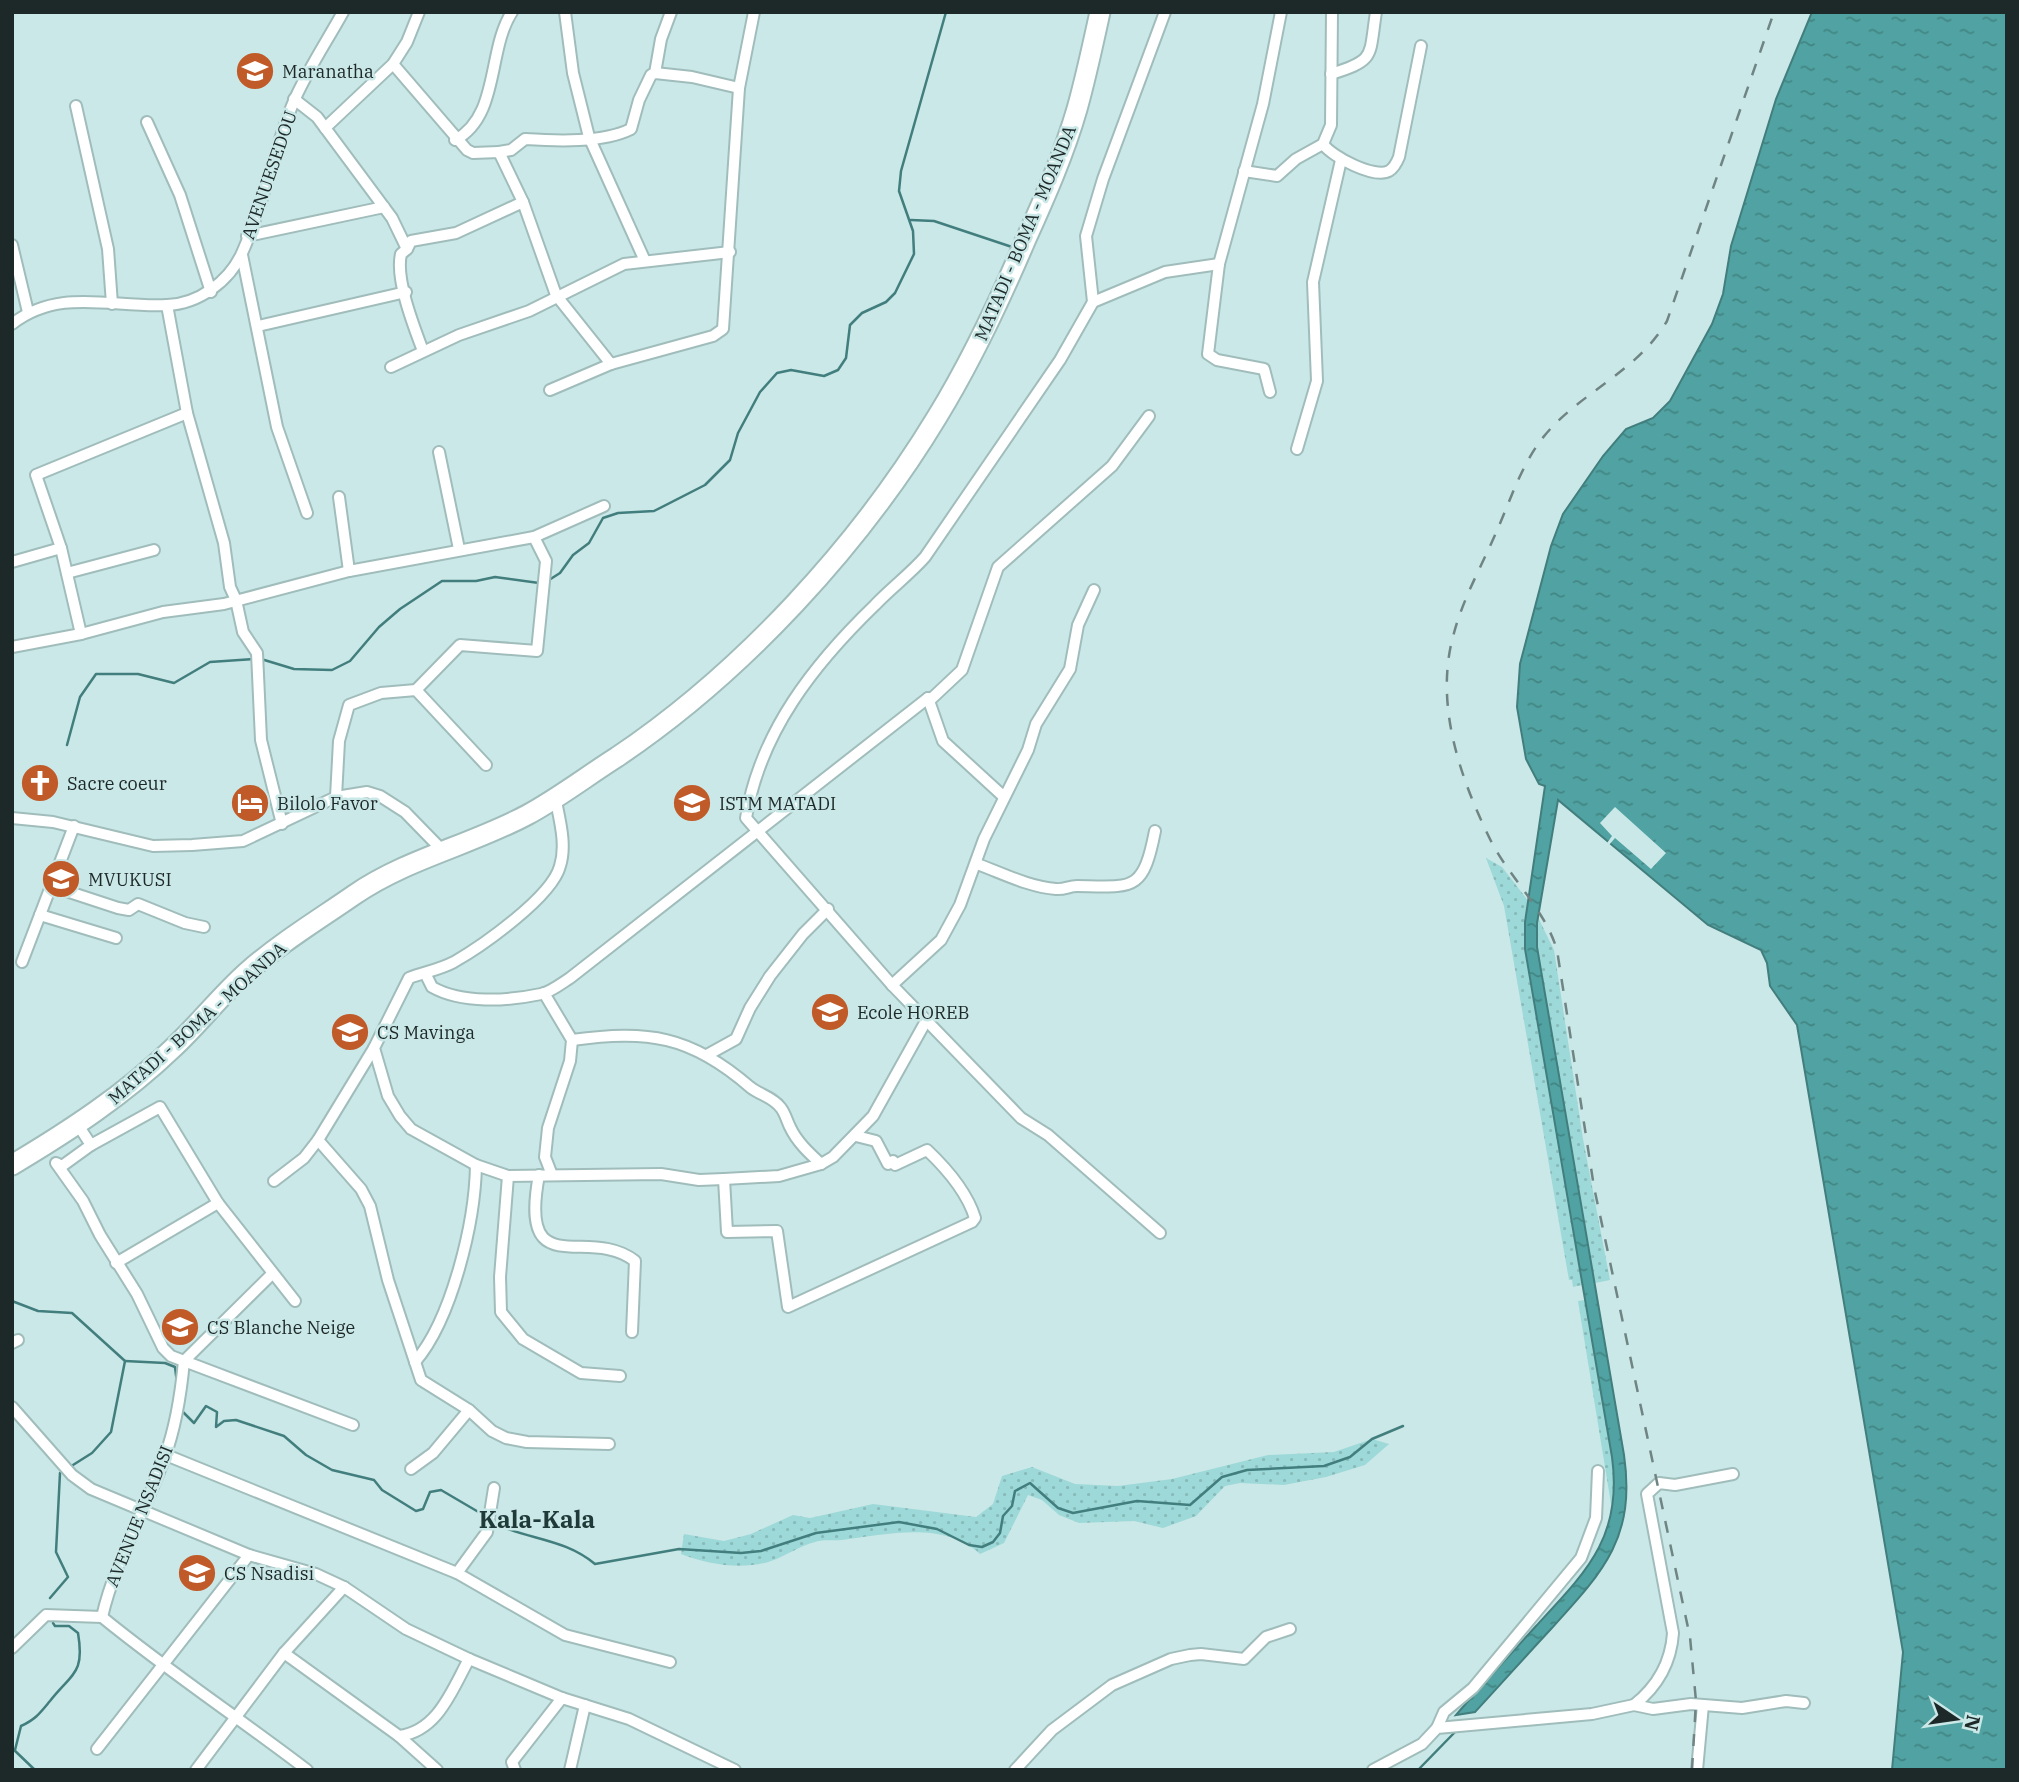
<svg xmlns="http://www.w3.org/2000/svg" width="2019" height="1782" font-family="'IBM Plex Serif',serif">
	<defs>
		<pattern id="grass-dots" width="8" height="8" patternUnits="userSpaceOnUse" patternTransform="scale(1.75)"><rect width="8" height="8" fill="#9dd9d8"/><path d="M2 2h.1M6 6h.1" fill="none" stroke="#87bab9" stroke-width="1.8" stroke-linecap="round"/></pattern>
		<pattern id="water-ripples" width="26" height="14" patternUnits="userSpaceOnUse" patternTransform="scale(1.75)"><rect width="26" height="14" fill="#50a3a2"/><path d="M2 4q2-2 4 0t4 0M15 11q2-2 4 0t4 0" fill="none" stroke="#428584"/></pattern>
	</defs>
	<rect width="100%" height="100%" fill="#cae8e7"/>
	<!-- grass -->
	<g fill="url(#grass-dots)">
		<path d="M1486 858 1502 867 1533 907 1554 950 1583 1139 1610 1280 1595 1283 1537 947V924L1525 923V949L1582 1285 1573 1287 1572 1280H1569L1504 906Z"/>
		<path d="M1585 1300 1614 1471 1612 1510 1578 1301Z"/>
		<path d="M1372 1439 1389 1444 1365 1465 1326 1477 1284 1485 1240 1483 1225 1486 1196 1516 1163 1528 1134 1521 1079 1523 1059 1515 1042 1500 1028 1495 1004 1543 980 1554C943 1520 887 1535 842 1540 833 1541 824 1539 815 1542 799 1546 786 1556 771 1561 742 1571 708 1564 681 1554L684 1534 724 1541 751 1534 793 1515 810 1518 873 1504 976 1517 993 1504 1002 1476 1032 1467 1075 1484 1118 1486 1172 1479 1268 1455 1334 1452Z"/>
	</g>
	<!-- water -->
	<path fill="url(#water-ripples)" stroke="#417e7d" stroke-width="2" d="M1812 12H2007V1770H1892L1903 1652 1797 1025 1770 986 1767 963 1761 950 1708 925 1558 800 1537 923V947L1624 1455C1636 1538 1603 1572 1551 1629 1525 1657 1500 1685 1475 1712L1456 1715C1482 1685 1509 1656 1536 1626 1586 1572 1623 1537 1612 1457L1525 949V922L1545 786 1539 784 1526 759 1517 707 1520 664 1551 546 1563 514 1603 456 1626 429 1653 418 1670 401 1712 324 1723 294 1731 246 1776 99Z"/>
	<!-- pier -->
	<path fill="#cae8e7" d="M1615 807 1666 853 1651 869 1615 838 1609 845 1607 843 1612 836 1600 823Z"/>
	<g fill="none" stroke-linecap="round" stroke-linejoin="round">
		<!-- stream -->
		<g stroke="#417e7d" stroke-width="2.5">
			<path d="M911 220 934 221 1012 247"/>
			<path d="M549 580 560 573 573 555 589 543 603 518 618 513 654 511 705 485 730 460 738 433 760 392 777 373 791 370 824 376 838 370 846 358 850 325 862 313 886 302 895 293 914 254 913 231 899 191 901 171 946 12"/>
			<path d="M261 659 294 669 332 670 350 661 379 627 400 609 442 581H476L495 577 539 583"/>
			<path d="M67 745 80 697 96 674H138L174 683 210 662 254 659"/>
			<path d="M12 1301 38 1311 72 1313 125 1361 111 1432 92 1453 73 1465"/>
			<path d="M125 1361 165 1363 175 1367 177 1383"/>
			<path d="M181 1410 194 1423 206 1406 217 1412 216 1427 224 1421 236 1420 284 1436 306 1455 332 1470 374 1480 382 1490 416 1511 423 1509 430 1492 441 1490 487 1517"/>
			<path d="M500 1526C534 1540 566 1540 595 1564L679 1549 741 1553 761 1551 816 1533 899 1522 937 1529 969 1545 982 1547 993 1542 1000 1533 1003 1516 1012 1506 1015 1491 1030 1483 1058 1508 1073 1513 1137 1501 1190 1505 1222 1477 1247 1470 1324 1466 1350 1457 1372 1439 1403 1426"/>
			<path d="M50 1598 68 1577 56 1552 60 1473"/>
			<path d="M12 1748 35 1770"/>
			<path d="M15 1750 21 1726C36 1719 40 1713 50 1701 72 1673 85 1674 78 1633L69 1626H55L53 1623"/>
			<path d="M1418 1770 1456 1731"/>
		</g>
		<!-- street casing -->
		<g stroke="#a0bdbc" stroke-width="14">
			<g id="street">
				<path d="M565 12 573 73 589 137 645 261"/>
				<path d="M393 64 467 150 473 153 499 152 523 202"/>
				<path d="M655 73 661 39 671 12"/>
				<path d="M1331 74C1376 60 1369 57 1376 12"/>
				<path d="M294 99 317 117 392 218 407 249 411 241 456 233 523 202 556 295 611 364"/>
				<path d="M76 106 108 249 112 304"/>
				<path d="M147 122 180 195 211 292"/>
				<path d="M325 128 393 64 407 42 419 12"/>
				<path d="M455 140C500 116 487 50 512 12"/>
				<path d="M1323 144C1332 157 1375 179 1389 171 1394 168 1397 162 1399 157L1421 46"/>
				<path d="M499 152 511 150 525 139C556 141 603 143 631 129L639 100 651 75 655 73 692 77 739 88"/>
				<path d="M1244 171 1277 176 1296 159 1323 144 1331 125 1332 12"/>
				<path d="M247 236 384 207"/>
				<path d="M12 245 28 312"/>
				<path d="M407 249 401 254C395 279 414 327 423 351"/>
				<path d="M242 255 277 427 307 513"/>
				<path d="M1219 264 1208 354 1217 360 1264 369 1270 392"/>
				<path d="M1093 302 1086 236 1103 179 1165 12"/>
				<path d="M167 305 187 413 224 543 230 587 236 600 243 632 257 653 261 740 282 824"/>
				<path d="M12 324C60 287 112 308 167 305 198 304 229 282 242 253 264 205 273 150 294 101 307 71 327 41 343 12"/>
				<path d="M258 326 406 292"/>
				<path d="M391 367 459 335 529 311 624 264 730 252"/>
				<path d="M550 390 611 364 713 336 723 329 739 88 754 12"/>
				<path d="M1297 449 1317 381 1313 282 1341 160"/>
				<path d="M439 452 459 549"/>
				<path d="M339 497 349 571"/>
				<path d="M12 562 61 548"/>
				<path d="M67 573 154 550"/>
				<path d="M81 634 61 548 36 475 187 413"/>
				<path d="M12 647 81 634 163 612 224 604 349 571 534 537 604 506"/>
				<path d="M416 690 486 765"/>
				<path d="M928 698 943 741 1003 796"/>
				<path d="M555 796C559 818 567 844 560 866 552 897 482 946 454 962 439 970 424 972 409 978L374 1048 388 1096 400 1116 411 1129 476 1165 508 1176 661 1174 699 1180 724 1179 779 1176 821 1164 833 1157 873 1116 926 1021"/>
				<path d="M336 797 339 741 349 705 381 693 416 690 460 645 537 651 546 561 534 537"/>
				<path d="M12 818 53 822 153 846 192 845 243 841 336 797 367 792 380 796 405 812 442 850"/>
				<path d="M977 864C1002 873 1029 887 1056 889 1064 890 1069 886 1077 886 1134 887 1143 892 1155 831"/>
				<path d="M51 886 118 908 129 910 138 904 185 923 204 927"/>
				<path d="M40 915 116 938"/>
				<path d="M22 962 74 826"/>
				<path d="M426 975 432 987C462 1004 508 1001 541 994 551 992 562 983 570 978L928 698 929 701 962 670 998 567 1112 466 1149 416"/>
				<path d="M892 985 941 940 960 905 984 839 1028 750 1036 724 1070 669 1078 625 1094 590"/>
				<path d="M544 993 572 1040 570 1061 548 1128 545 1157 552 1175"/>
				<path d="M572 1040C648 1030 690 1035 750 1087 760 1095 773 1097 781 1108 785 1113 787 1121 790 1127 797 1142 809 1153 821 1164"/>
				<path d="M707 1055 736 1039 750 1008 770 976 803 934 828 909"/>
				<path d="M78 1125 91 1145 62 1166 56 1163 83 1201 100 1235 137 1294 163 1348 171 1356 184 1361C181 1393 176 1426 165 1456 146 1511 115 1560 102 1617"/>
				<path d="M318 1140 361 1189 370 1206 388 1280 421 1380 469 1410 492 1431 506 1438 527 1442 609 1444"/>
				<path d="M91 1145 160 1107 218 1203 295 1301"/>
				<path d="M539 1175C518 1286 588 1224 635 1261L632 1332"/>
				<path d="M508 1176 500 1277 501 1312 523 1339 581 1373 620 1376"/>
				<path d="M724 1179 727 1232 777 1231 788 1307 972 1222 975 1218C967 1192 946 1168 927 1150L895 1165 893 1161 888 1164 876 1141 856 1136"/>
				<path d="M274 1181 304 1158 318 1140 374 1048"/>
				<path d="M1160 1233 1048 1135 1021 1118 892 985 746 818C760 732 814 664 875 605 891 588 909 575 925 557L1060 360 1093 302 1165 272 1219 264 1263 104 1281 12"/>
				<path d="M116 1263 218 1203"/>
				<path d="M272 1274 184 1361 353 1425"/>
				<path d="M12 1343 18 1340"/>
				<path d="M415 1362C452 1319 475 1222 476 1165"/>
				<path d="M12 1407 72 1475 91 1489 249 1555 316 1574 344 1587 406 1629 469 1659 562 1698 629 1719 735 1770"/>
				<path d="M166 1455 457 1573 565 1635 670 1662"/>
				<path d="M411 1469 433 1453 469 1410"/>
				<path d="M1733 1474 1675 1485 1659 1483 1647 1494 1673 1633C1671 1663 1658 1686 1634 1705L1653 1709 1691 1704 1742 1708 1786 1701 1804 1703"/>
				<path d="M457 1573 487 1532 494 1488"/>
				<path d="M102 1617C168 1671 239 1718 307 1770"/>
				<path d="M12 1648 46 1615 102 1617"/>
				<path d="M284 1653 399 1736C438 1731 452 1690 469 1659"/>
				<path d="M1437 1728 1444 1712 1473 1688 1581 1558 1596 1518 1598 1471"/>
				<path d="M399 1736 437 1770"/>
				<path d="M97 1749 249 1555"/>
				<path d="M196 1770 284 1653 344 1587"/>
				<path d="M515 1770 512 1762 562 1698"/>
				<path d="M570 1770 585 1705"/>
				<path d="M1015 1770 1052 1730 1112 1685 1171 1659 1190 1655 1201 1654 1244 1659 1266 1637 1290 1629"/>
				<path d="M1373 1770 1422 1744 1437 1728 1592 1714 1634 1705"/>
				<path d="M1697 1770 1703 1705"/>
			</g>
		</g>
		<!-- highway casing -->
		<g stroke="#a0bdbc" stroke-width="23">
			<path id="highway" d="M12 1165C69 1131 124 1095 172 1049 198 1025 220 996 247 972 280 943 318 920 354 895 406 859 471 845 527 815 557 799 587 776 617 757 742 673 859 546 937 417 972 360 1000 300 1026 239 1045 197 1064 154 1077 109 1086 77 1093 44 1100 12"/>
		</g>
		<!-- street -->
		<use href="#street" stroke="#fff" stroke-width="10"/>
		<!-- highway -->
		<use href="#highway" stroke="#fff" stroke-width="19"/>
		<!-- rail -->
		<path stroke="#708484" stroke-width="2.5" stroke-dasharray="12 12" stroke-linecap="butt" d="M1692 1770 1696 1701 1690 1637 1594 1187 1557 950C1544 907 1508 877 1489 837 1459 775 1434 702 1454 633 1463 599 1481 567 1495 535 1509 504 1520 468 1541 440 1577 393 1636 374 1667 321L1774 12"/>
	</g>
	<!-- icons -->
	<defs>
		<g id="school-disc" transform="scale(2.0125)"><circle r="9.5" fill="#c05b29" stroke="#cae8e7"/><path d="M0-5L7-2L0 1L-7-2ZM-4 1L0 2.5L4 1V4Q0 6-4 4Z" fill="#fff"/></g>
		<g id="church-disc" transform="scale(2.0125)"><circle r="9.5" fill="#c05b29" stroke="#cae8e7"/><path d="M-1.2-6h2.4v3.5h3.3v2.4h-3.3V6h-2.4V-.1h-3.3v-2.4h3.3Z" fill="#fff"/></g>
		<g id="hotel-disc" transform="scale(2.0125)"><circle r="9.5" fill="#c05b29" stroke="#cae8e7"/><path d="M-6-4.5h1.5V1H6V5H4.5V3h-9V5H-6ZM-4 0a1.8 1.8 0 1 1 3.6 0ZM.5 0V-2.5h3Q6-2.5 6 0Z" fill="#fff"/></g>
		<g id="university-disc" transform="scale(2.0125)"><circle r="9.5" fill="#c05b29" stroke="#cae8e7"/><path d="M0-5L7-2L0 1L-7-2ZM-4 1L0 2.5L4 1V4Q0 6-4 4Z" fill="#fff"/></g>
	</defs>
	<g fill-rule="evenodd">
		<use href="#school-disc" x="255" y="71"/>
		<use href="#church-disc" x="40" y="783"/>
		<use href="#hotel-disc" x="250" y="803"/>
		<use href="#university-disc" x="692" y="803"/>
		<use href="#school-disc" x="61" y="879"/>
		<use href="#school-disc" x="830" y="1012"/>
		<use href="#school-disc" x="350" y="1032"/>
		<use href="#school-disc" x="180" y="1327"/>
		<use href="#school-disc" x="197" y="1573"/>
	</g>
	<g text-anchor="middle" dominant-baseline="central" stroke-width="5" stroke-linejoin="round" paint-order="stroke">
		<!-- poi labels -->
		<g font-size="18" fill="#1d2828" stroke="#cae8e7" text-anchor="start">
			<text x="282" y="71">Maranatha</text>
			<text x="67" y="783">Sacre coeur</text>
			<text x="277" y="803">Bilolo Favor</text>
			<text x="719" y="803">ISTM MATADI</text>
			<text x="88" y="879">MVUKUSI</text>
			<text x="857" y="1012">Ecole HOREB</text>
			<text x="377" y="1032">CS Mavinga</text>
			<text x="207" y="1327">CS Blanche Neige</text>
			<text x="224" y="1573">CS Nsadisi</text>
		</g>
		<!-- street labels -->
		<g font-size="18" fill="#1d2828" stroke="#cae8e7">
			<text transform="translate(269 175) rotate(-71)">AVENUESEDOU</text>
			<text transform="translate(1025 233) rotate(-67)">MATADI - BOMA - MOANDA</text>
			<text transform="translate(197 1023) rotate(-42)">MATADI - BOMA - MOANDA</text>
			<text transform="translate(139 1516) rotate(-68)">AVENUE NSADISI</text>
		</g>
		<!-- district labels -->
		<g font-size="24" font-weight="bold" fill="#203a39" stroke="#cae8e7">
			<text x="537" y="1519">Kala-Kala</text>
		</g>
	</g>
	<!-- border -->
	<rect width="2019" height="1782" fill="none" stroke="#1d2828" stroke-width="28"/>
	<!-- north arrow -->
	<g transform="translate(1956 1719) rotate(103)" stroke="#cae8e7" stroke-width="5" paint-order="stroke">
	<path d="M0-5L12 26L0 18L-12 26Z" fill="#1d2828"/>
	<text y="-10" font-size="19" font-weight="bold" text-anchor="middle" fill="#1d2828">N</text>
	</g>
</svg>
